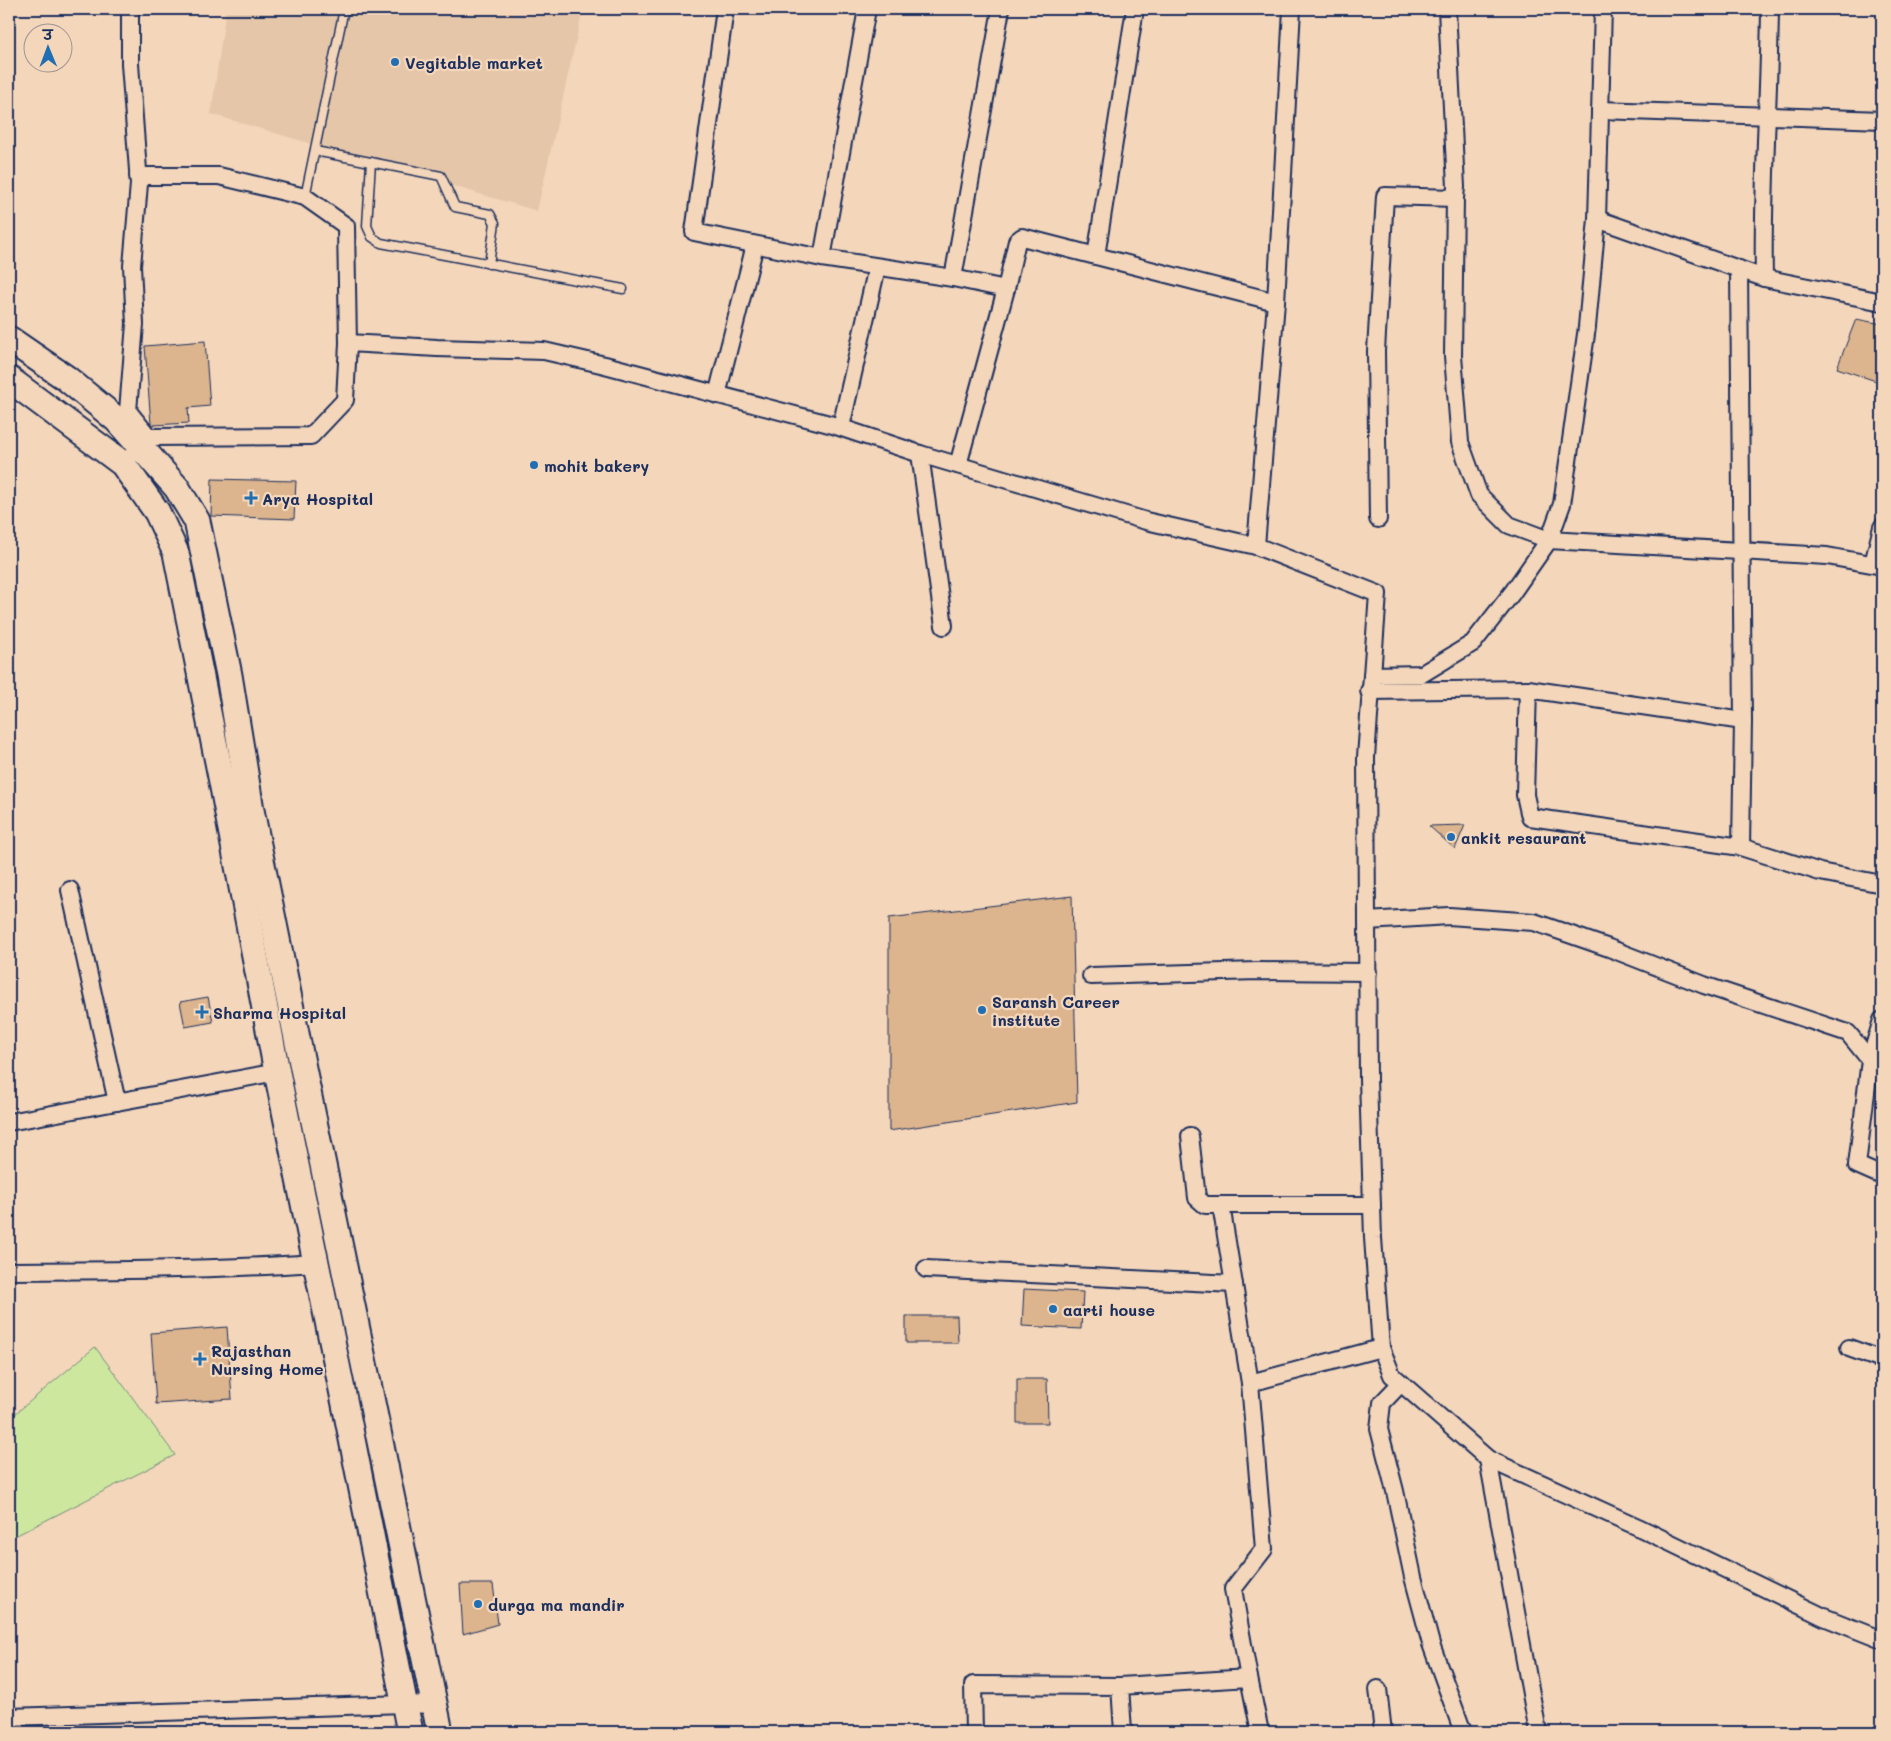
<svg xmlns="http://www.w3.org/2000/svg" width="1891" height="1741" font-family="Mali,'Playpen Sans Deva',sans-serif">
	<rect width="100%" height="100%" fill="#f4d6ba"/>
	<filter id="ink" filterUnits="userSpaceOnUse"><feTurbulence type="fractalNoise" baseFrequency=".02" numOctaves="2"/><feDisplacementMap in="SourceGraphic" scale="10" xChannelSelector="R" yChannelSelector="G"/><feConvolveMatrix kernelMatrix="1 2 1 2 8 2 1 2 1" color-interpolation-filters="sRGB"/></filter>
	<g filter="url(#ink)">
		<!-- built -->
		<path fill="#e5c6a9" d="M226 9H583L537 211 211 114Z"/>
		<!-- green -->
		<path fill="#cde89e" stroke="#748c7e" d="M95 1347 175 1455 9 1539V1419Z"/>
		<!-- building -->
		<g fill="#dcb48d" stroke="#1b2f5e">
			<path d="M1856 319 1882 324V383L1837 368Z"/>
			<path d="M205 341 210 406 188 408 189 423 153 425 151 424 145 346Z"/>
			<path d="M212 479 296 481 294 519 211 516Z"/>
			<path d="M1465 825 1455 849 1429 826Z"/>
			<path d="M1072 896 1077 1102 889 1131V918Z"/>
			<path d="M208 997 213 1022 185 1027 180 1002Z"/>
			<path d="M1024 1289 1083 1292 1081 1329 1022 1326Z"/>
			<path d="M906 1316H957L958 1343H906Z"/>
			<path d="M227 1327 232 1399 156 1404 151 1333Z"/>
			<path d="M1017 1379H1047L1048 1423H1017Z"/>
			<path d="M460 1584H493L498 1624 463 1634Z"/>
		</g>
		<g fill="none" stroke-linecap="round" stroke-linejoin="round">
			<!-- lane casing -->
			<g stroke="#1b2f5e" stroke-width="11">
				<g id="lane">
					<path d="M315 151 441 176 455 207 490 214 495 223 489 264"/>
					<path d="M371 162 367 226 372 237 381 243 623 289"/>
					<path d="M305 197 344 9"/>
				</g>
			</g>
			<!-- street casing -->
			<g stroke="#1b2f5e" stroke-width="20">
				<g id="street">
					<path d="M130 9V64L139 184 132 266 135 324 128 411 149 437"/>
					<path d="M725 9 694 232 822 258 953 278 1006 289 1017 241 1022 237 1096 256"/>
					<path d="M1135 9 1096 256 1276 302"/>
					<path d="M1292 9 1276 302 1256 546 1378 594 1366 757 1368 1079 1373 1238 1381 1348 1392 1375 1488 1459 1638 1527 1824 1617 1882 1640"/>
					<path d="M1600 110 1882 120"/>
					<path d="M1455 198 1453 356 1460 442 1479 495 1509 525 1549 540 1827 556 1882 566"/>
					<path d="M1597 219 1764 278 1882 302"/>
					<path d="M822 258 867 9"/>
					<path d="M1739 269 1743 721 1741 847"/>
					<path d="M953 278 1001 9"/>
					<path d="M1764 278C1762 188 1769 98 1770 9"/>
					<path d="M348 343 437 348 544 351 605 365 833 425 920 454 1146 521 1256 546"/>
					<path d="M717 395 755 245"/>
					<path d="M841 427 877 267"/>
					<path d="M133 454 149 437 311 436 345 400 348 343 346 226 305 197 219 176H138"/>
					<path d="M920 454 944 626"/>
					<path d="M958 465 1006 289"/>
					<path d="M1378 519 1376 351 1385 196 1455 198 1456 187 1447 9"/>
					<path d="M1873 564 1882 527"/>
					<path d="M1372 675 1422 674 1473 643 1512 593 1549 540 1562 504 1587 327 1597 219 1603 9"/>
					<path d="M1528 689 1525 795 1530 817 1741 847 1820 872 1882 884"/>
					<path d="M1369 691 1528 689 1743 721"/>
					<path d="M70 890 117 1102"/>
					<path d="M1367 921 1449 916 1534 922 1609 948 1704 985 1848 1033 1870 1060 1857 1165 1882 1176"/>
					<path d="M1091 976 1257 971 1368 972"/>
					<path d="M1870 1060 1882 1020"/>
					<path d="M9 1122 277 1072"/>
					<path d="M1190 1136 1197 1198 1205 1205H1372"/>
					<path d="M1221 1205 1250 1383"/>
					<path d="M926 1269 1234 1284"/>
					<path d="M9 1271C111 1271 214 1270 316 1263"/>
					<path d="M1849 1348 1882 1360"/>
					<path d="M1401 1383 1382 1403 1379 1429 1395 1491 1413 1577 1431 1644 1463 1732"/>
					<path d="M1488 1459 1538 1732"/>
					<path d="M1249 1678 1233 1589 1264 1549 1250 1383 1381 1348"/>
					<path d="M1378 1689 1383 1732"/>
					<path d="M9 1717 404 1704 434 1705"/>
					<path d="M974 1732 973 1685 1120 1686"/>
					<path d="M1123 1732 1120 1686 1249 1678 1260 1732"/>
				</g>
			</g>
			<!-- primary casing -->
			<g stroke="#1b2f5e" stroke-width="29">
				<g id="primary">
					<path d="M9 339 66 378 116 419 177 488 197 521 229 675 251 810 303 1068 440 1732"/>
					<path d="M9 379 123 464 157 512 176 553 222 782 277 1072 348 1419 410 1732"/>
				</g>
			</g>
			<!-- lane -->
			<use href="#lane" stroke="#f4d6ba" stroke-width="8"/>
			<!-- street -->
			<use href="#street" stroke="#f4d6ba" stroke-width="16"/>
			<!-- primary -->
			<use href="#primary" stroke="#f4d6ba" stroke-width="25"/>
		</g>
	</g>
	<!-- markers -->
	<g fill="#1f6fb2" stroke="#f4d6ba" stroke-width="2">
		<circle cx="395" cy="62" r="5"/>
		<circle cx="534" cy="465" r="5"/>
		<path d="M248.5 490.5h5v5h5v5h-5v5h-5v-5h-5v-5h5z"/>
		<circle cx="1451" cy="837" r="5"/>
		<circle cx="982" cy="1010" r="5"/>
		<path d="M199.5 1004.5h5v5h5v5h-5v5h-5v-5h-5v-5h5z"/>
		<circle cx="1053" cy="1309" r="5"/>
		<path d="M197.5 1351.5h5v5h5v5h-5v5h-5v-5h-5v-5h5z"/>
		<circle cx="478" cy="1604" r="5"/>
	</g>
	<g text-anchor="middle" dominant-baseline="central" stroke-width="4.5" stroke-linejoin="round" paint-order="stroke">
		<!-- poi labels -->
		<g font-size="16" font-weight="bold" fill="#1b2f5e" stroke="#f4d6ba" text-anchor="start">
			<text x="405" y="62">Vegitable market</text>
			<text x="544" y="465">mohit bakery</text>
			<text x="262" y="498">Arya Hospital</text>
			<text x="1461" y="837">ankit resaurant</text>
			<text x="992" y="1001">Saransh Career<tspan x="992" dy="18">institute</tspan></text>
			<text x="213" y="1012">Sharma Hospital</text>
			<text x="1063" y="1309">aarti house</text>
			<text x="211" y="1350">Rajasthan<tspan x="211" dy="18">Nursing Home</tspan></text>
			<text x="488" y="1604">durga ma mandir</text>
		</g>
	</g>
	<!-- margin -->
	<rect width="1891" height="1741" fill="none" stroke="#f4d6ba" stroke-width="30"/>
	<rect x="15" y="15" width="1861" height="1711" fill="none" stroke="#1b2f5e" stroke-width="2" filter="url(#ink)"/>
	<!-- north arrow -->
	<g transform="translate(48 48) rotate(359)"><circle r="24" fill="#f4d6ba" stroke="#9d9395"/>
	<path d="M0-4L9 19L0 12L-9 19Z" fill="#1f6fb2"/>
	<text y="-8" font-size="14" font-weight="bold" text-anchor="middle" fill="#1b2f5e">उ</text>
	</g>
</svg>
